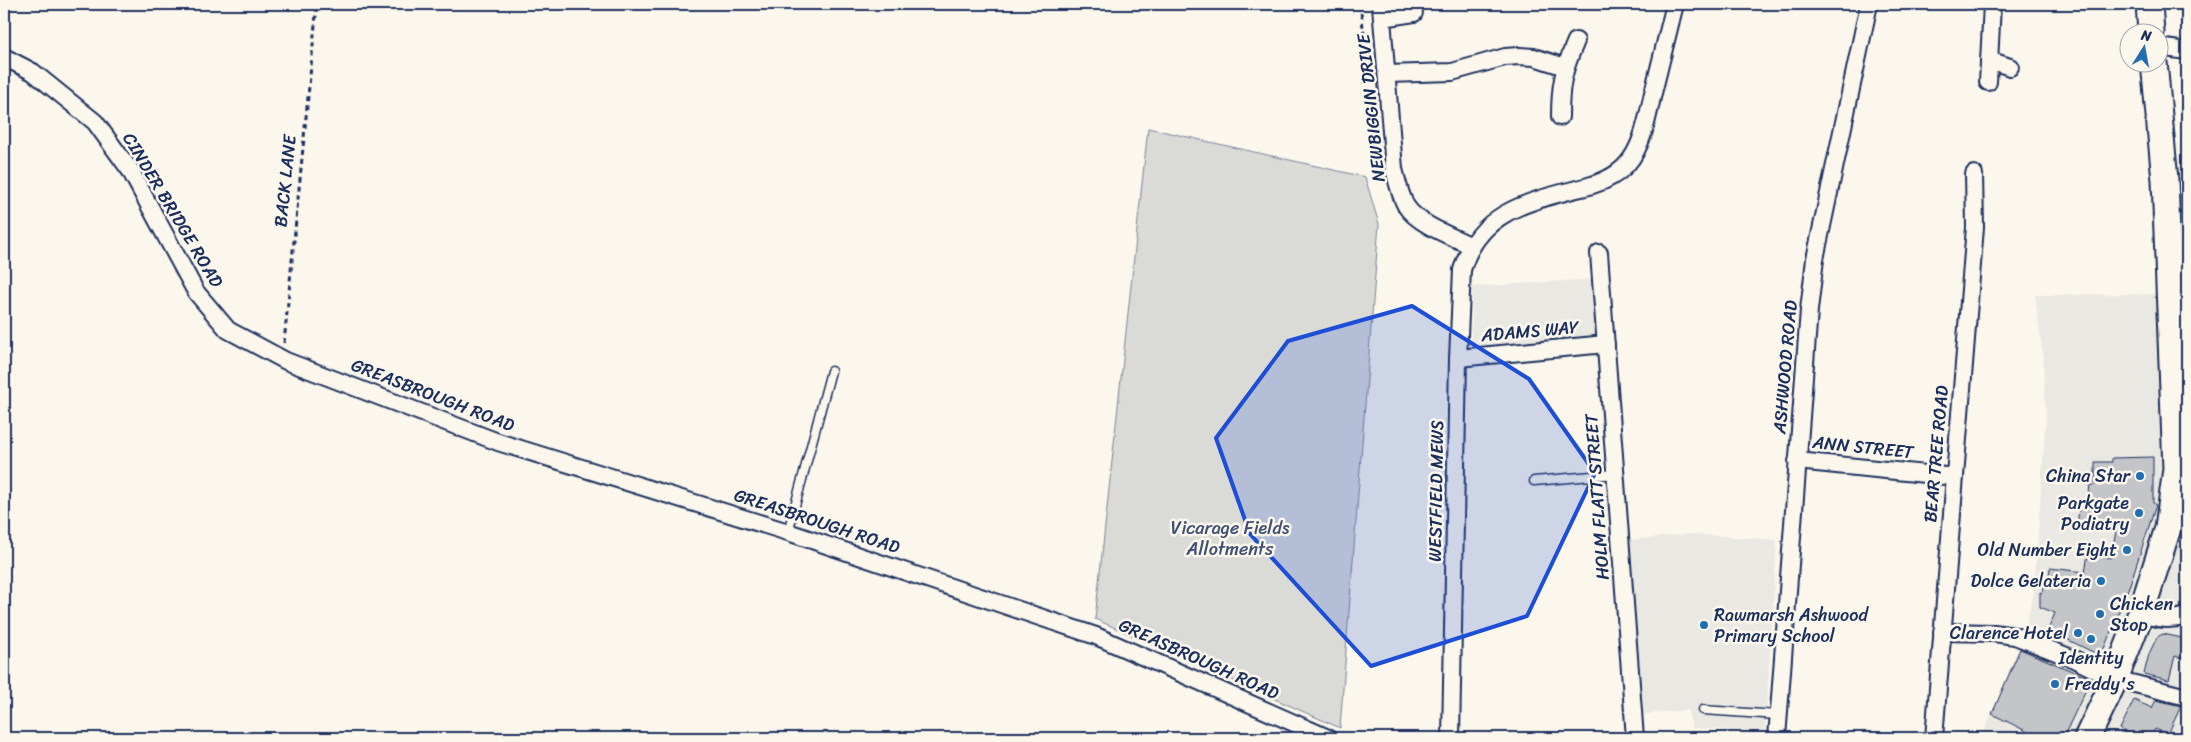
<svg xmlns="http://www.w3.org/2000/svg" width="2191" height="742" font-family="Sriracha,sans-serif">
	<rect width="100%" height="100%" fill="#fbf7ec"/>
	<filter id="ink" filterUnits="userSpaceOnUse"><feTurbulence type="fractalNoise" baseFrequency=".02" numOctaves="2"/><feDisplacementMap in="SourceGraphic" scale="10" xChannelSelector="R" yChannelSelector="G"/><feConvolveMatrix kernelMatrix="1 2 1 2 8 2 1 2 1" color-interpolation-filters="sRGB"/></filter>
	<g filter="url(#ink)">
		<!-- built -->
		<g fill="#eae8e2">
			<path d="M1593 279 1598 339 1471 348 1472 287Z"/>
			<path d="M2171 294 2187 441V731L2185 738H1982L2022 638 2034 593 2046 415 2043 356 2035 295Z"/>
			<path d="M1690 534 1777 540 1765 732 1692 728 1688 710 1644 714 1629 540Z"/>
		</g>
		<!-- green -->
		<path fill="#dadad7" stroke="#7a849a" d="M1148 128 1365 177 1379 224 1340 728 1095 619Z"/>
		<!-- building -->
		<g fill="#c3c5c9" stroke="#1b2f5e">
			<path d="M2153 457V503L2156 505 2130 584 2101 656 2048 630 2055 613 2040 607V592L2042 593 2045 581 2048 582 2050 568 2085 572 2088 554 2111 558 2116 531 2077 527 2080 500 2088 502 2090 485H2095V462H2112V458Z"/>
			<path d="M2163 634 2187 639V655L2183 654 2182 658 2175 656 2169 680 2144 674 2149 654 2157 637Z"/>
			<path d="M2020 649 2091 679 2063 738H2025L2028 732 1992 714Z"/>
			<path d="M2134 700 2152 708 2156 700 2181 706 2168 734 2155 729 2150 738H2140L2120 729Z"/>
		</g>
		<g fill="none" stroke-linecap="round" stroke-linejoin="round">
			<!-- lane casing -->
			<g stroke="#1b2f5e" stroke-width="11">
				<g id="lane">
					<path d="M1534 481 1615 474"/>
					<path d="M788 532 831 371"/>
					<path d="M1703 710 1778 715"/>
				</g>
			</g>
			<!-- street casing -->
			<g stroke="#1b2f5e" stroke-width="20">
				<g id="street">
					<path d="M1381 6 1394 169C1397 181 1400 195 1406 206 1417 224 1453 237 1472 246"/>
					<path d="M1382 18 1414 13"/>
					<path d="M2158 47 2187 51"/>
					<path d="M4 57 33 72 95 122 130 170 196 292 228 330 286 361 498 442 788 532 1096 636 1328 738"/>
					<path d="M1989 60 2010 67"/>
					<path d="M1387 74 1452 72 1505 57 1519 56 1534 57 1565 67"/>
					<path d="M1988 82 1992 4"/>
					<path d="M1560 117C1560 85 1563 71 1576 41"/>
					<path d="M1599 253 1635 738"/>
					<path d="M1458 358 1606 344"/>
					<path d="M1797 461 1955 477"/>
					<path d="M2141 613C2157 620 2171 621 2187 616"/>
					<path d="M1942 632 1994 633 2015 636 2074 659 2115 679 2187 697"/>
					<path d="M1451 738 1458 358 1462 270C1478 213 1526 202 1577 189 1595 185 1614 179 1627 164 1644 145 1648 113 1654 89 1661 61 1668 32 1675 4"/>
					<path d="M1777 738 1809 310 1815 259 1869 4"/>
					<path d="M1934 738 1975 227 1974 174"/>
				</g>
			</g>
			<!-- primary casing -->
			<g stroke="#1b2f5e" stroke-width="29">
				<g id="primary">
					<path d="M2149 4 2151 32"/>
					<path d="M2087 738 2115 679 2141 613 2168 528 2176 469 2165 180 2154 62"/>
				</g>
			</g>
			<!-- path -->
			<g stroke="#1b2f5e" stroke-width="3" stroke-dasharray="5 4" stroke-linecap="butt">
				<path d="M1360 4 1365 42H1368"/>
				<path d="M284 343 317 4"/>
			</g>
			<!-- lane -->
			<use href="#lane" stroke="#fbf7ec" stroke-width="8"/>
			<!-- street -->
			<use href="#street" stroke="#fbf7ec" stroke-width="16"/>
			<!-- primary -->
			<use href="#primary" stroke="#fbf7ec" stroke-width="25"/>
		</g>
	</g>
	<!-- marked area -->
	<path fill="#1d4ed8" fill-opacity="0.2" stroke="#1d4ed8" stroke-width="4" stroke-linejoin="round" d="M1412 306 1529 379 1595 473 1527 616 1371 666 1250 534 1216 438 1288 341Z"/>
	<!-- markers -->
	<g fill="#1f6fb2" stroke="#fbf7ec" stroke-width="2">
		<circle cx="2140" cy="476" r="5"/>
		<circle cx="2139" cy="513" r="5"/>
		<circle cx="2127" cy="550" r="5"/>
		<circle cx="2101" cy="581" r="5"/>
		<circle cx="2100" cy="614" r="5"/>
		<circle cx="1704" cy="625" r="5"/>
		<circle cx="2078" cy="633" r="5"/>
		<circle cx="2091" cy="639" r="5"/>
		<circle cx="2055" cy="684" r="5"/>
	</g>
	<g text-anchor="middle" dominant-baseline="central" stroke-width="5" stroke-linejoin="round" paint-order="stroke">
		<!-- street labels -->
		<g font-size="18" fill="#1b2f5e" stroke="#fbf7ec">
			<text transform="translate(1371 108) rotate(-96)">NEWBIGGIN DRIVE</text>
			<text transform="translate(285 181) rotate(-84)">BACK LANE</text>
			<text transform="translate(173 210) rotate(59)">CINDER BRIDGE ROAD</text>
			<text transform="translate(1530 331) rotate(-5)">ADAMS WAY</text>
			<text transform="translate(1785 367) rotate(-85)">ASHWOOD ROAD</text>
			<text transform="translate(433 395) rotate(21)">GREASBROUGH ROAD</text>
			<text transform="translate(1863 447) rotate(6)">ANN STREET</text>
			<text transform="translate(1936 454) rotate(-85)">BEAR TREE ROAD</text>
			<text transform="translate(1436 491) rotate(-89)">WESTFIELD MEWS</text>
			<text transform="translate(1597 497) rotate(-94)">HOLM FLATT STREET</text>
			<text transform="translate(817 521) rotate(18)">GREASBROUGH ROAD</text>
			<text transform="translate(1199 659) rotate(24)">GREASBROUGH ROAD</text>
		</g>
		<!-- poi labels -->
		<g font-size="18" fill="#1b2f5e" stroke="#fbf7ec" text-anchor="end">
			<text x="2130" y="476">China Star</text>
			<text x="2129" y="503">Parkgate<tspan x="2129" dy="21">Podiatry</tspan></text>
			<text x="2117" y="550">Old Number Eight</text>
			<text x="2091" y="581">Dolce Gelateria</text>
			<text x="2110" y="604" text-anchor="start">Chicken<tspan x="2110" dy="21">Stop</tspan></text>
			<text x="1714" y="615" text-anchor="start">Rawmarsh Ashwood<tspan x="1714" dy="21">Primary School</tspan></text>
			<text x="2068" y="633">Clarence Hotel</text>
			<text x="2091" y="658" text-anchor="middle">Identity</text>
			<text x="2065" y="684" text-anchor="start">Freddy's</text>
		</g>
		<!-- park labels -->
		<g font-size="18" fill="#415176" stroke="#fbf7ec">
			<text x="1230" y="528">Vicarage Fields<tspan x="1230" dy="21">Allotments</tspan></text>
		</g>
	</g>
	<!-- margin -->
	<rect width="2191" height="742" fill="none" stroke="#fbf7ec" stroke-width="20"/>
	<rect x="10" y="10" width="2171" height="722" fill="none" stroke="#1b2f5e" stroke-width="2" filter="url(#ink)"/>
	<!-- north arrow -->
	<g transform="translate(2144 48) rotate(11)"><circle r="24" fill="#fbf7ec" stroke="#a1a7b3"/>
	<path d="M0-4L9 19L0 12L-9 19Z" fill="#1f6fb2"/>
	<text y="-8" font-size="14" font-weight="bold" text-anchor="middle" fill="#1b2f5e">N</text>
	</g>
</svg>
